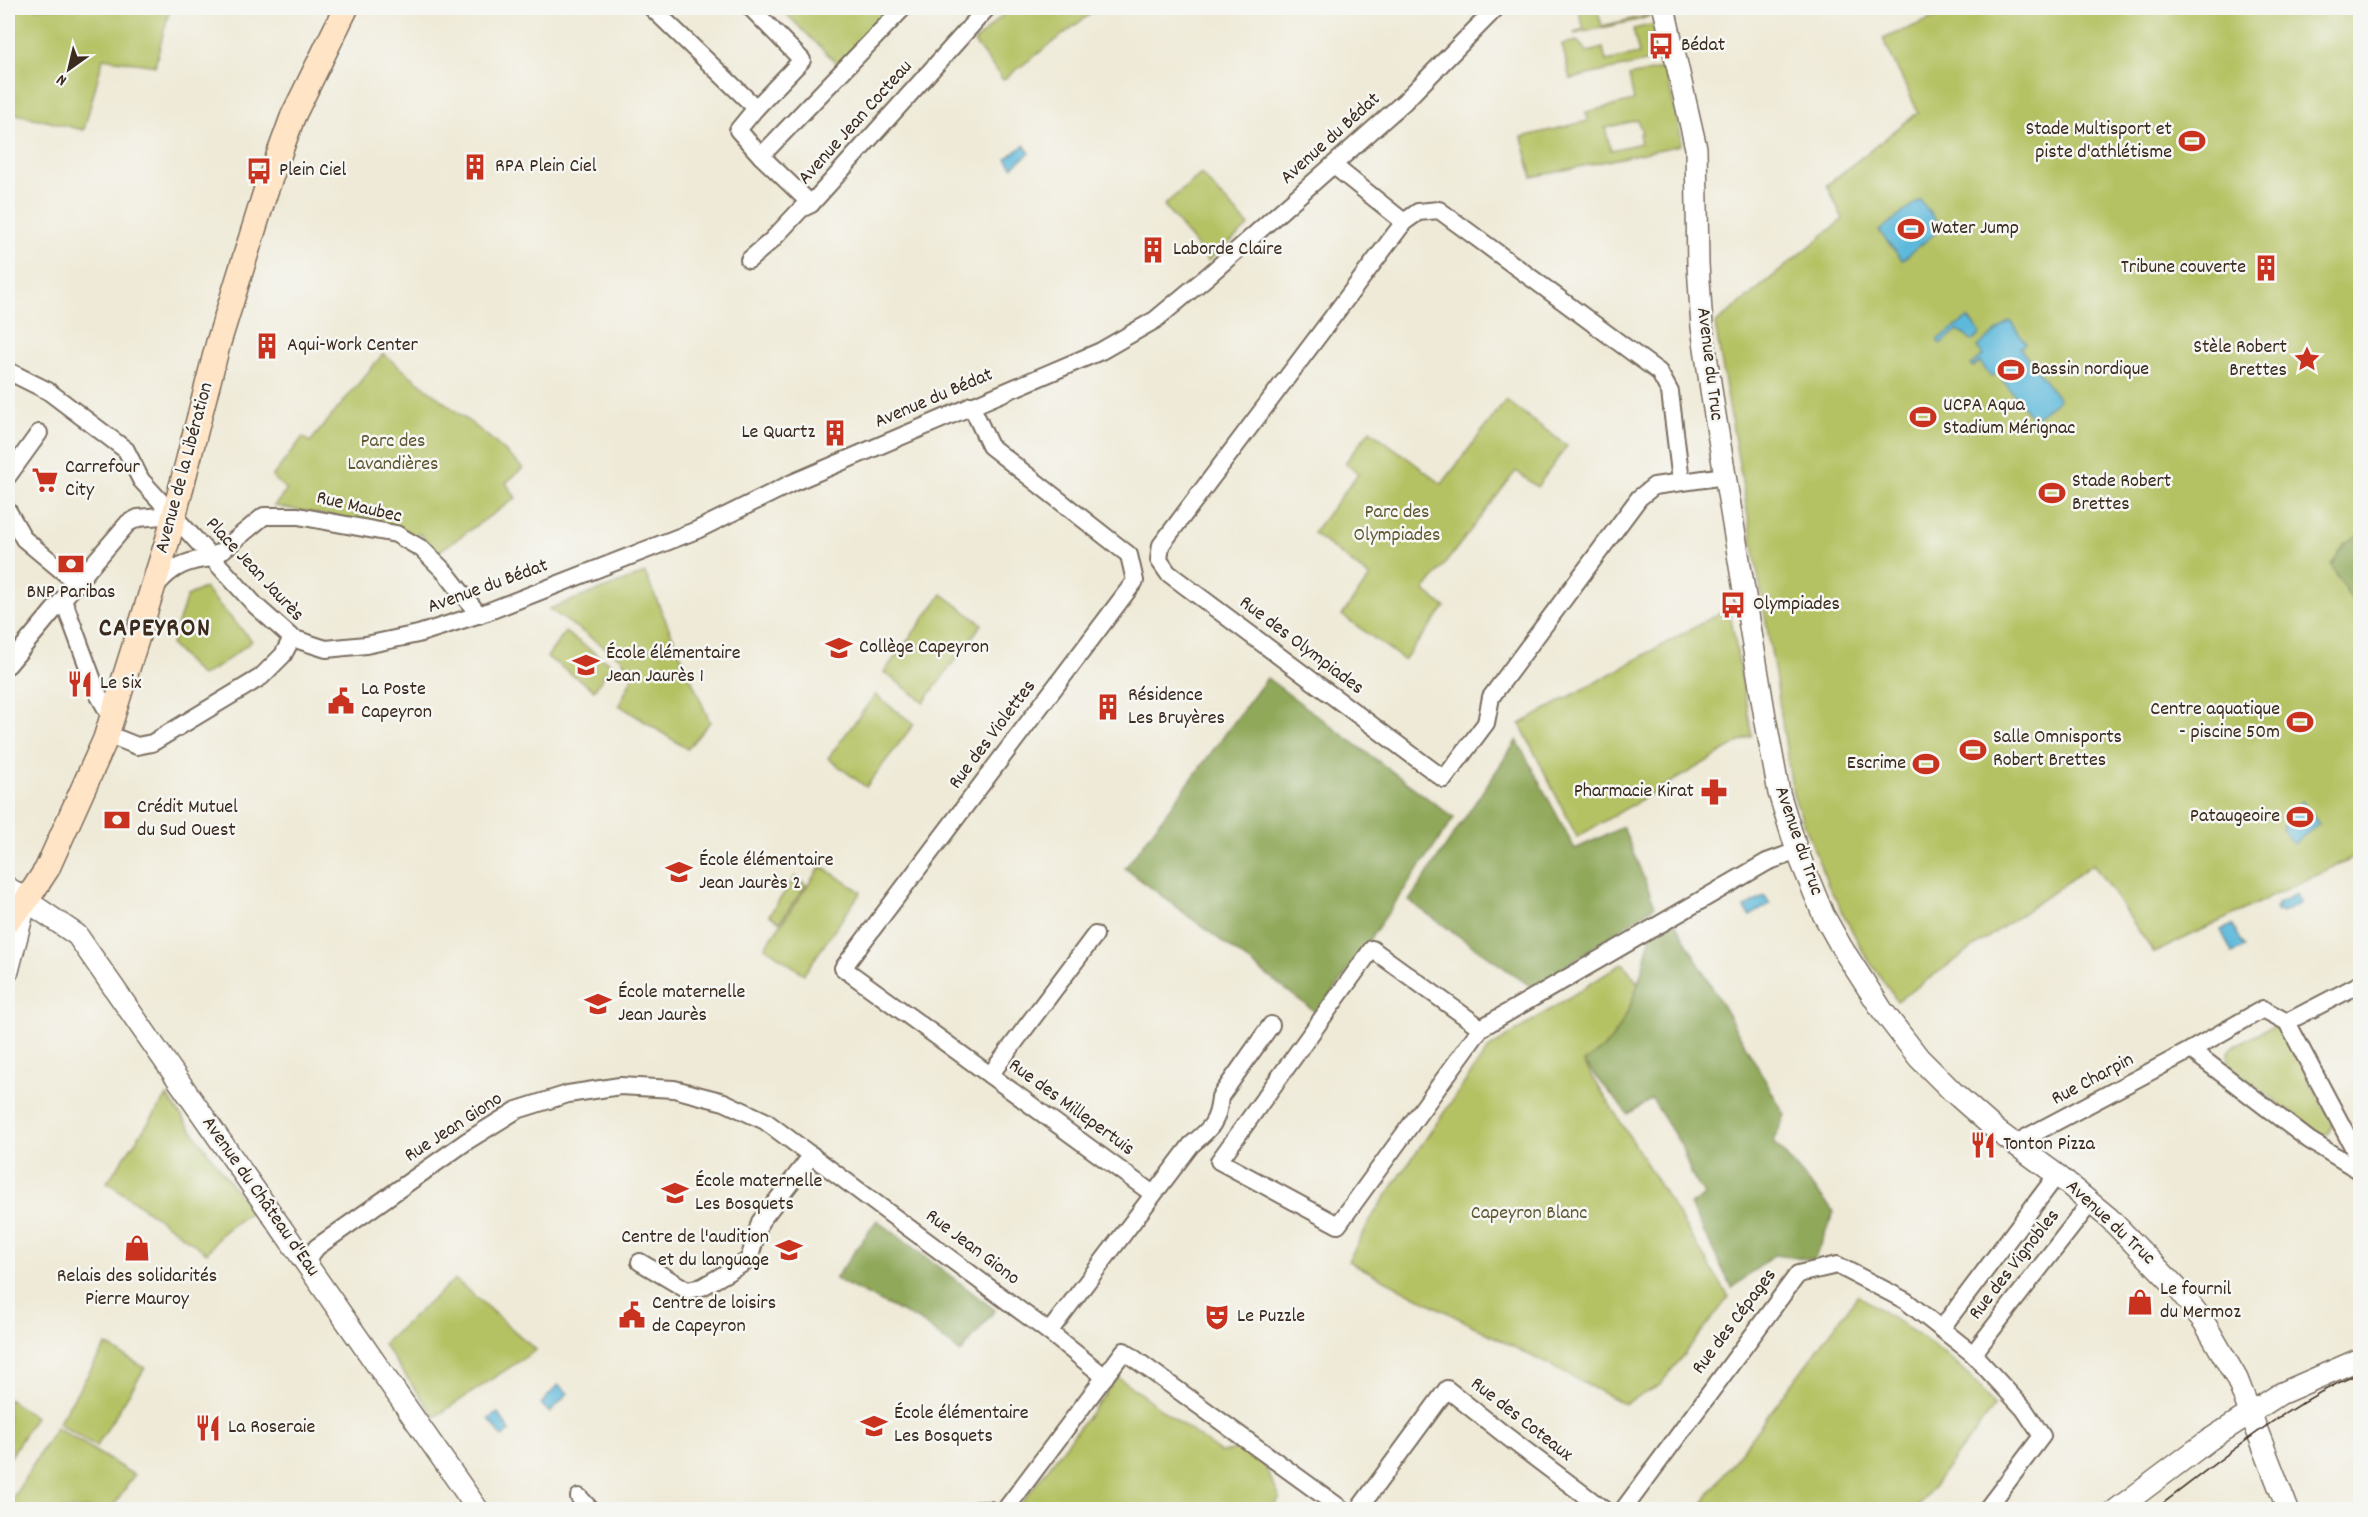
<svg xmlns="http://www.w3.org/2000/svg" width="2368" height="1517" font-family="Dekko,sans-serif">
	<rect width="100%" height="100%" fill="#f6f6f2"/>
	<filter id="ink" filterUnits="userSpaceOnUse"><feTurbulence type="fractalNoise" baseFrequency=".0167" numOctaves="2"/><feDisplacementMap in="SourceGraphic" scale="12" xChannelSelector="R" yChannelSelector="G"/><feConvolveMatrix kernelMatrix="1 2 1 2 8 2 1 2 1" color-interpolation-filters="sRGB"/></filter>
	<filter id="wash" filterUnits="userSpaceOnUse"><feTurbulence type="fractalNoise" baseFrequency=".008" numOctaves="4" result="noise"/><feDisplacementMap in="SourceGraphic" scale="24" xChannelSelector="R" yChannelSelector="G"/><feGaussianBlur stdDeviation="1.35" result="paint"/><feColorMatrix in="noise" values="0 0 0 0 0 0 0 0 0 0 0 0 0 0 0 0 0 1.4 0 .05"/><feComposite in="paint" operator="in"/></filter>
	<g filter="url(#wash)">
		<rect width="100%" height="100%" fill="#efead7"/>
		<!-- green -->
		<g fill="#b5c264" stroke="#787641" stroke-width="1.5" fill-rule="evenodd">
			<path d="M12 8H170L155 66 103 58 84 130 8 112V25Z"/>
			<path d="M780 8H899L843 69Z"/>
			<path d="M1010 8H1098L1003 80 974 42Z"/>
			<path d="M1578 8H1597L1602 26 1653 14 1642 19 1575 34 1574 32 1584 29Z"/>
			<path d="M1957 8H2360V854L2154 953 2093 864 1897 1001 1865 955 1828 885 1793 795 1775 674 1715 324 1843 219 1827 185 1918 112 1883 39Z"/>
			<path d="M1655 24 1663 58 1570 79 1562 44 1577 41 1588 52 1603 48 1606 61 1639 54 1633 29Z"/>
			<path d="M1665 68 1681 136V145L1532 177 1522 137 1588 121 1586 112 1634 101 1629 76ZM1638 120 1642 133 1639 134 1641 143 1611 150 1605 128Z"/>
			<path d="M1201 174 1249 226 1208 261 1164 205Z"/>
			<path d="M383 354 490 438 523 468 506 483 516 498 438 552 419 533 412 538 401 529 274 506 287 490 272 477 303 437 310 442Z"/>
			<path d="M1506 400 1567 446 1537 487 1516 471 1424 591 1445 607 1404 660 1342 615 1370 577 1313 533 1358 474 1345 463 1370 430 1442 484Z"/>
			<path d="M645 573 710 722 687 749 619 705 632 678 622 659 549 609Z"/>
			<path d="M204 588 252 641 219 666 201 676 171 645 187 596Z"/>
			<path d="M942 594 982 624 924 702 884 672Z"/>
			<path d="M1729 608 1752 735 1577 837 1520 724Z"/>
			<path d="M565 632 612 665 594 690 547 657Z"/>
			<path d="M875 695 914 724 866 787 828 758Z"/>
			<path d="M821 866 861 892 804 974 765 947Z"/>
			<path d="M795 877 806 885 780 922 769 915Z"/>
			<path d="M1623 963 1639 984 1623 1022 1608 1044 1584 1063 1729 1297 1659 1386 1624 1404 1348 1261 1375 1212 1488 1049Z"/>
			<path d="M2275 1027 2283 1030 2333 1125 2328 1134 2321 1135 2229 1065 2228 1052 2232 1047 2268 1028Z"/>
			<path d="M167 1096 251 1211 222 1233 207 1253 107 1182Z"/>
			<path d="M455 1279 536 1350 435 1417 383 1344Z"/>
			<path d="M1858 1295C1900 1324 1969 1362 1994 1407L1916 1509H1698Z"/>
			<path d="M106 1345 145 1368 96 1447 58 1423Z"/>
			<path d="M1118 1377 1221 1453 1255 1446 1280 1498 1271 1510H1016Z"/>
			<path d="M8 1399 35 1417 8 1461Z"/>
			<path d="M56 1427 134 1475 112 1509 14 1510 8 1506Z"/>
		</g>
		<!-- forest -->
		<g fill="#90a85a" stroke="#66693c" stroke-width="1.5">
			<path d="M2360 534V614L2331 565 2345 543Z"/>
			<path d="M1267 678 1454 818 1318 1014 1125 868Z"/>
			<path d="M1517 740 1575 849 1623 827 1655 906 1533 988 1409 901Z"/>
			<path d="M1675 922 1785 1115 1774 1142 1834 1212 1814 1260 1774 1255 1732 1288 1690 1205 1705 1196 1691 1174 1681 1145 1652 1099 1628 1114 1584 1062C1592 1056 1603 1050 1609 1042 1635 1010 1642 969 1652 930Z"/>
			<path d="M877 1220 995 1310 961 1353 920 1321 835 1279Z"/>
		</g>
		<!-- water -->
		<g fill="#5db9db" stroke="#4c727c" stroke-width="1.5">
			<path d="M1024 145 1030 153 1012 167 1006 159Z"/>
			<path d="M1920 200 1942 228 1902 260 1879 231Z"/>
			<path d="M1968 318 1980 332 1979 336 1972 341 1958 330 1940 344 1937 340Z"/>
			<path d="M2010 321 2026 343 2020 348 2059 399 2033 419 1997 373 1991 377 1980 362 1973 367 1971 365 1983 355 1977 347Z"/>
			<path d="M2302 801 2319 824 2293 844 2282 829 2289 810Z"/>
			<path d="M2297 894 2301 903 2282 913 2281 911 2277 912 2275 908 2278 907 2277 904Z"/>
			<path d="M1765 896 1770 904 1750 916 1744 908Z"/>
			<path d="M2233 925 2244 947 2232 953 2221 930Z"/>
			<path d="M558 1385 568 1393 550 1413 541 1404Z"/>
			<path d="M498 1413 510 1431 502 1437 489 1419Z"/>
		</g>
	</g>
	<g filter="url(#ink)">
		<g fill="none" stroke-linecap="round" stroke-linejoin="round">
			<!-- minor casing -->
			<g stroke="#7a6d5f" stroke-width="20">
				<g id="minor">
					<path d="M652 8 756 108"/>
					<path d="M751 8 802 60 756 108 738 130 761 156"/>
					<path d="M1333 165 1404 222"/>
					<path d="M811 204 761 156 903 8"/>
					<path d="M749 260 772 240 801 209 811 204 987 8"/>
					<path d="M8 371 48 391 126 450 141 480 256 606 292 638 326 649 366 645 418 634 487 612 697 530 792 483 1101 351 1155 320 1209 275 1404 102 1496 8"/>
					<path d="M971 405 990 446 1129 555 1135 581 843 968 1153 1194"/>
					<path d="M8 476 39 433"/>
					<path d="M1681 481 1670 392 1659 372 1439 210 1418 212 1404 222 1161 545 1159 560 1168 573 1444 779 1486 723 1491 697 1639 498 1654 486 1725 476"/>
					<path d="M8 511 24 539 78 584"/>
					<path d="M213 558 264 516H298L396 534 422 549 446 573 479 615"/>
					<path d="M157 585C172 566 189 560 213 558"/>
					<path d="M8 665 63 599"/>
					<path d="M112 719 98 694 63 599 128 523 138 518 174 515"/>
					<path d="M107 734 137 746 152 743 261 677 283 655 292 638"/>
					<path d="M2287 1022 2360 984"/>
					<path d="M1481 1028 1372 949 1219 1161 1338 1225 1481 1028 1767 862 1797 851"/>
					<path d="M2191 1050 2309 1140 2360 1171"/>
					<path d="M990 1075 1095 935"/>
					<path d="M2014 1144 2191 1050 2263 1009 2287 1022 2352 1145 2360 1165"/>
					<path d="M306 1261 317 1247 467 1141 517 1110 568 1094 620 1086 674 1089 724 1102 765 1121 1049 1332 1105 1377"/>
					<path d="M640 1262 687 1290 702 1287 749 1260 760 1222 812 1155"/>
					<path d="M1941 1329 2057 1175"/>
					<path d="M1049 1332 1191 1145C1210 1129 1218 1123 1220 1097L1271 1025"/>
					<path d="M1973 1354 2091 1202"/>
					<path d="M579 1497 591 1510"/>
					<path d="M978 1510H990"/>
					<path d="M1005 1510 1124 1351 1343 1510"/>
					<path d="M1358 1510 1447 1389 1505 1435 1604 1510"/>
					<path d="M1623 1510 1798 1274 1837 1265 1906 1301 1973 1354 2024 1409 2042 1436 1986 1510"/>
				</g>
			</g>
			<!-- tertiary casing -->
			<g stroke="#7a6d5f" stroke-width="24">
				<g id="tertiary">
					<path d="M1664 8 1696 148 1698 264 1702 327 1713 403 1765 717 1779 793 1797 851 1823 914 1842 948 1882 1010 1919 1058 1953 1092 1997 1131 2057 1175 2109 1218 2180 1291 2204 1322 2237 1379 2288 1510"/>
					<path d="M8 888 77 935 478 1510"/>
					<path d="M8 971 26 901"/>
					<path d="M2116 1510 2209 1440 2280 1394 2360 1359"/>
				</g>
			</g>
			<!-- secondary casing -->
			<g stroke="#7a6d5f" stroke-width="27">
				<path id="secondary" d="M8 920 26 901 47 869 105 740 168 539 218 344 266 190 293 116 346 8"/>
			</g>
			<!-- minor -->
			<use href="#minor" stroke="#fff" stroke-width="16"/>
			<!-- tertiary -->
			<use href="#tertiary" stroke="#fff" stroke-width="21"/>
			<!-- secondary -->
			<use href="#secondary" stroke="#ffe4c6" stroke-width="24"/>
			<!-- tram -->
			<path stroke="#3b2a1e" stroke-width="1.5" d="M2154 1510C2220 1461 2284 1405 2360 1373"/>
		</g>
	</g>
	<!-- icons -->
	<defs>
		<g id="bus-bare" transform="scale(2.07)"><path d="M-5-6H5V4H4V6H2V4H-2V6H-4V4H-5ZM-3.5-4V0h7V-4ZM-3.5 1.2v1.5H-2V1.2ZM2 1.2v1.5H3.5V1.2Z" fill="#c8321e" stroke="#f6f6f2" stroke-width="2.5" paint-order="stroke"/></g>
		<g id="stadium-bare" transform="scale(2.07)"><path d="M0-5a6.5 5 0 1 0 0 10a6.5 5 0 1 0 0-10ZM-3.5-1.8h7v3.6h-7Z" fill="#c8321e" stroke="#f6f6f2" stroke-width="2.5" paint-order="stroke"/></g>
		<g id="building-bare" transform="scale(2.07)"><path d="M-4-6H4V6H1V3H-1V6H-4ZM-2.5-4.3h1.7v1.8h-1.7ZM.8-4.3h1.7v1.8H.8ZM-2.5-1h1.7V.8h-1.7ZM.8-1h1.7V.8H.8Z" fill="#c8321e" stroke="#f6f6f2" stroke-width="2.5" paint-order="stroke"/></g>
		<g id="sight-bare" transform="scale(2.07)"><path d="M0-6L1.8-2.2L6-1.7L2.9 1.2L3.7 5.4L0 3.3L-3.7 5.4L-2.9 1.2L-6-1.7L-1.8-2.2Z" fill="#c8321e" stroke="#f6f6f2" stroke-width="2.5" paint-order="stroke"/></g>
		<g id="supermarket-bare" transform="scale(2.07)"><path d="M-6-5.5h2.5l.6 2H6L4.5 2H-2.5L-4.4-4H-6ZM-1.5 3.2a1.3 1.3 0 1 0 .1 0ZM3 3.2a1.3 1.3 0 1 0 .1 0Z" fill="#c8321e" stroke="#f6f6f2" stroke-width="2.5" paint-order="stroke"/></g>
		<g id="bank-bare" transform="scale(2.07)"><path d="M-6-4H6V4H-6ZM0-2.3a2.3 2.3 0 1 0 0 4.6a2.3 2.3 0 1 0 0-4.6Z" fill="#c8321e" stroke="#f6f6f2" stroke-width="2.5" paint-order="stroke"/></g>
		<g id="school-bare" transform="scale(2.07)"><path d="M0-5L7-2L0 1L-7-2ZM-4 1L0 2.5L4 1V4Q0 6-4 4Z" fill="#c8321e" stroke="#f6f6f2" stroke-width="2.5" paint-order="stroke"/></g>
		<g id="restaurant-bare" transform="scale(2.07)"><path d="M-5-6h1v4h1v-4h1v4h1v-4h1v5L-1.5 .5V6h-2V.5L-5-1ZM5-6V6H3V1.5H1.5Q1.5-4 5-6Z" fill="#c8321e" stroke="#f6f6f2" stroke-width="2.5" paint-order="stroke"/></g>
		<g id="civic-bare" transform="scale(2.07)"><path d="M-.6-6.5H3V-4.5H.6V-3L4-1V1h2V6H-6V1h2V-1L-.6-3ZM-1.2 2.5V6h2.4V2.5Z" fill="#c8321e" stroke="#f6f6f2" stroke-width="2.5" paint-order="stroke"/></g>
		<g id="pharmacy-bare" transform="scale(2.07)"><path d="M-2-6h4v4h4v4h-4v4h-4v-4h-4v-4h4Z" fill="#c8321e" stroke="#f6f6f2" stroke-width="2.5" paint-order="stroke"/></g>
		<g id="shop-bare" transform="scale(2.07)"><path d="M-5-2.5h2.3a2.7 3.5 0 0 1 5.4 0H5L5.5 6h-11ZM-1.5-2.5h3a1.5 2.3 0 0 0-3 0Z" fill="#c8321e" stroke="#f6f6f2" stroke-width="2.5" paint-order="stroke"/></g>
		<g id="theatre-bare" transform="scale(2.07)"><path d="M-5-5.5Q0-4 5-5.5V0Q5 5 0 6Q-5 5-5 0ZM-3.3-2.5H-1v1.5H-3.3ZM1-2.5H3.3v1.5H1ZM-2.8 1Q0 5.5 2.8 1Z" fill="#c8321e" stroke="#f6f6f2" stroke-width="2.5" paint-order="stroke"/></g>
	</defs>
	<g fill-rule="evenodd">
		<use href="#bus-bare" x="1661" y="46"/>
		<use href="#stadium-bare" x="2192" y="141"/>
		<use href="#building-bare" x="475" y="167"/>
		<use href="#bus-bare" x="259" y="171"/>
		<use href="#stadium-bare" x="1911" y="229"/>
		<use href="#building-bare" x="1153" y="250"/>
		<use href="#building-bare" x="2266" y="268"/>
		<use href="#building-bare" x="267" y="346"/>
		<use href="#sight-bare" x="2307" y="359"/>
		<use href="#stadium-bare" x="2011" y="370"/>
		<use href="#stadium-bare" x="1923" y="417"/>
		<use href="#building-bare" x="835" y="433"/>
		<use href="#supermarket-bare" x="45" y="480"/>
		<use href="#stadium-bare" x="2052" y="493"/>
		<use href="#bank-bare" x="71" y="564"/>
		<use href="#bus-bare" x="1733" y="605"/>
		<use href="#school-bare" x="839" y="648"/>
		<use href="#school-bare" x="586" y="665"/>
		<use href="#restaurant-bare" x="80" y="684"/>
		<use href="#civic-bare" x="341" y="701"/>
		<use href="#building-bare" x="1108" y="707"/>
		<use href="#stadium-bare" x="2300" y="722"/>
		<use href="#stadium-bare" x="1973" y="750"/>
		<use href="#stadium-bare" x="1926" y="764"/>
		<use href="#pharmacy-bare" x="1714" y="792"/>
		<use href="#stadium-bare" x="2300" y="817"/>
		<use href="#bank-bare" x="117" y="820"/>
		<use href="#school-bare" x="679" y="872"/>
		<use href="#school-bare" x="598" y="1004"/>
		<use href="#restaurant-bare" x="1983" y="1145"/>
		<use href="#school-bare" x="675" y="1193"/>
		<use href="#shop-bare" x="137" y="1248"/>
		<use href="#school-bare" x="789" y="1250"/>
		<use href="#shop-bare" x="2140" y="1302"/>
		<use href="#civic-bare" x="632" y="1315"/>
		<use href="#theatre-bare" x="1217" y="1317"/>
		<use href="#school-bare" x="874" y="1426"/>
		<use href="#restaurant-bare" x="208" y="1428"/>
	</g>
	<g text-anchor="middle" dominant-baseline="central" stroke-width="5" stroke-linejoin="round" paint-order="stroke">
		<!-- poi labels -->
		<g font-size="20" fill="#3b2a1e" stroke="#f6f6f2" text-anchor="start">
			<text x="1681" y="46">Bédat</text>
			<text x="2172" y="130" text-anchor="end">Stade Multisport et<tspan x="2172" dy="23">piste d'athlétisme</tspan></text>
			<text x="495" y="167">RPA Plein Ciel</text>
			<text x="279" y="171">Plein Ciel</text>
			<text x="1931" y="229">Water Jump</text>
			<text x="1173" y="250">Laborde Claire</text>
			<text x="2246" y="268" text-anchor="end">Tribune couverte</text>
			<text x="287" y="346">Aqui-Work Center</text>
			<text x="2287" y="348" text-anchor="end">Stèle Robert<tspan x="2287" dy="23">Brettes</tspan></text>
			<text x="2031" y="370">Bassin nordique</text>
			<text x="1943" y="406">UCPA Aqua<tspan x="1943" dy="23">Stadium Mérignac</tspan></text>
			<text x="815" y="433" text-anchor="end">Le Quartz</text>
			<text x="65" y="468">Carrefour<tspan x="65" dy="23">City</tspan></text>
			<text x="2072" y="482">Stade Robert<tspan x="2072" dy="23">Brettes</tspan></text>
			<text x="71" y="593" text-anchor="middle">BNP Paribas</text>
			<text x="1753" y="605">Olympiades</text>
			<text x="859" y="648">Collège Capeyron</text>
			<text x="606" y="654">École élémentaire<tspan x="606" dy="23">Jean Jaurès 1</tspan></text>
			<text x="100" y="684">Le Six</text>
			<text x="361" y="690">La Poste<tspan x="361" dy="23">Capeyron</tspan></text>
			<text x="1128" y="696">Résidence<tspan x="1128" dy="23">Les Bruyères</tspan></text>
			<text x="2280" y="710" text-anchor="end">Centre aquatique<tspan x="2280" dy="23">- piscine 50m</tspan></text>
			<text x="1993" y="738">Salle Omnisports<tspan x="1993" dy="23">Robert Brettes</tspan></text>
			<text x="1906" y="764" text-anchor="end">Escrime</text>
			<text x="1694" y="792" text-anchor="end">Pharmacie Kirat</text>
			<text x="137" y="808">Crédit Mutuel<tspan x="137" dy="23">du Sud Ouest</tspan></text>
			<text x="2280" y="817" text-anchor="end">Pataugeoire</text>
			<text x="699" y="861">École élémentaire<tspan x="699" dy="23">Jean Jaurès 2</tspan></text>
			<text x="618" y="993">École maternelle<tspan x="618" dy="23">Jean Jaurès</tspan></text>
			<text x="2003" y="1145">Tonton Pizza</text>
			<text x="695" y="1182">École maternelle<tspan x="695" dy="23">Les Bosquets</tspan></text>
			<text x="769" y="1238" text-anchor="end">Centre de l'audition<tspan x="769" dy="23">et du language</tspan></text>
			<text x="137" y="1277" text-anchor="middle">Relais des solidarités<tspan x="137" dy="23">Pierre Mauroy</tspan></text>
			<text x="2160" y="1290">Le fournil<tspan x="2160" dy="23">du Mermoz</tspan></text>
			<text x="652" y="1304">Centre de loisirs<tspan x="652" dy="23">de Capeyron</tspan></text>
			<text x="1237" y="1317">Le Puzzle</text>
			<text x="894" y="1414">École élémentaire<tspan x="894" dy="23">Les Bosquets</tspan></text>
			<text x="228" y="1428">La Roseraie</text>
		</g>
		<!-- street labels -->
		<g font-size="20" fill="#3b2a1e" stroke="#f6f6f2">
			<text transform="translate(856 123) rotate(-48)">Avenue Jean Cocteau</text>
			<text transform="translate(1331 139) rotate(-42)">Avenue du Bédat</text>
			<text transform="translate(1709 364) rotate(83)">Avenue du Truc</text>
			<text transform="translate(934 399) rotate(-23)">Avenue du Bédat</text>
			<text transform="translate(185 468) rotate(-75)">Avenue de la Libération</text>
			<text transform="translate(359 508) rotate(13)">Rue Maubec</text>
			<text transform="translate(254 570) rotate(47)">Place Jean Jaurès</text>
			<text transform="translate(488 587) rotate(-20)">Avenue du Bédat</text>
			<text transform="translate(1301 646) rotate(37)">Rue des Olympiades</text>
			<text transform="translate(993 735) rotate(-53)">Rue des Violettes</text>
			<text transform="translate(1798 841) rotate(71)">Avenue du Truc</text>
			<text transform="translate(2093 1080) rotate(-28)">Rue Charpin</text>
			<text transform="translate(1071 1108) rotate(36)">Rue des Millepertuis</text>
			<text transform="translate(454 1128) rotate(-33)">Rue Jean Giono</text>
			<text transform="translate(260 1197) rotate(55)">Avenue du Château d'Eau</text>
			<text transform="translate(2110 1223) rotate(43)">Avenue du Truc</text>
			<text transform="translate(972 1248) rotate(37)">Rue Jean Giono</text>
			<text transform="translate(2015 1265) rotate(-52)">Rue des Vignobles</text>
			<text transform="translate(1735 1322) rotate(-53)">Rue des Cépages</text>
			<text transform="translate(1521 1420) rotate(38)">Rue des Coteaux</text>
		</g>
		<!-- park labels -->
		<g font-size="20" fill="#605833" stroke="#f6f6f2">
			<text x="393" y="442">Parc des<tspan x="393" dy="23">Lavandières</tspan></text>
			<text x="1397" y="513">Parc des<tspan x="1397" dy="23">Olympiades</tspan></text>
			<text x="1529" y="1214">Capeyron Blanc</text>
		</g>
		<!-- district labels -->
		<g font-size="26" font-weight="bold" letter-spacing="1.5" fill="#3b2a1e" stroke="#f6f6f2">
			<text x="155" y="629">CAPEYRON</text>
		</g>
	</g>
	<!-- margin -->
	<rect width="2368" height="1517" fill="none" stroke="#f6f6f2" stroke-width="30"/>
	<!-- north arrow -->
	<g transform="translate(69 69) rotate(214)" stroke="#f6f6f2" stroke-width="4.5" paint-order="stroke">
	<path d="M0-4.5L10 22L0 15L-10 22Z" fill="#3b2a1e"/>
	<text y="-9" font-size="16" font-weight="bold" text-anchor="middle" fill="#3b2a1e">N</text>
	</g>
</svg>
